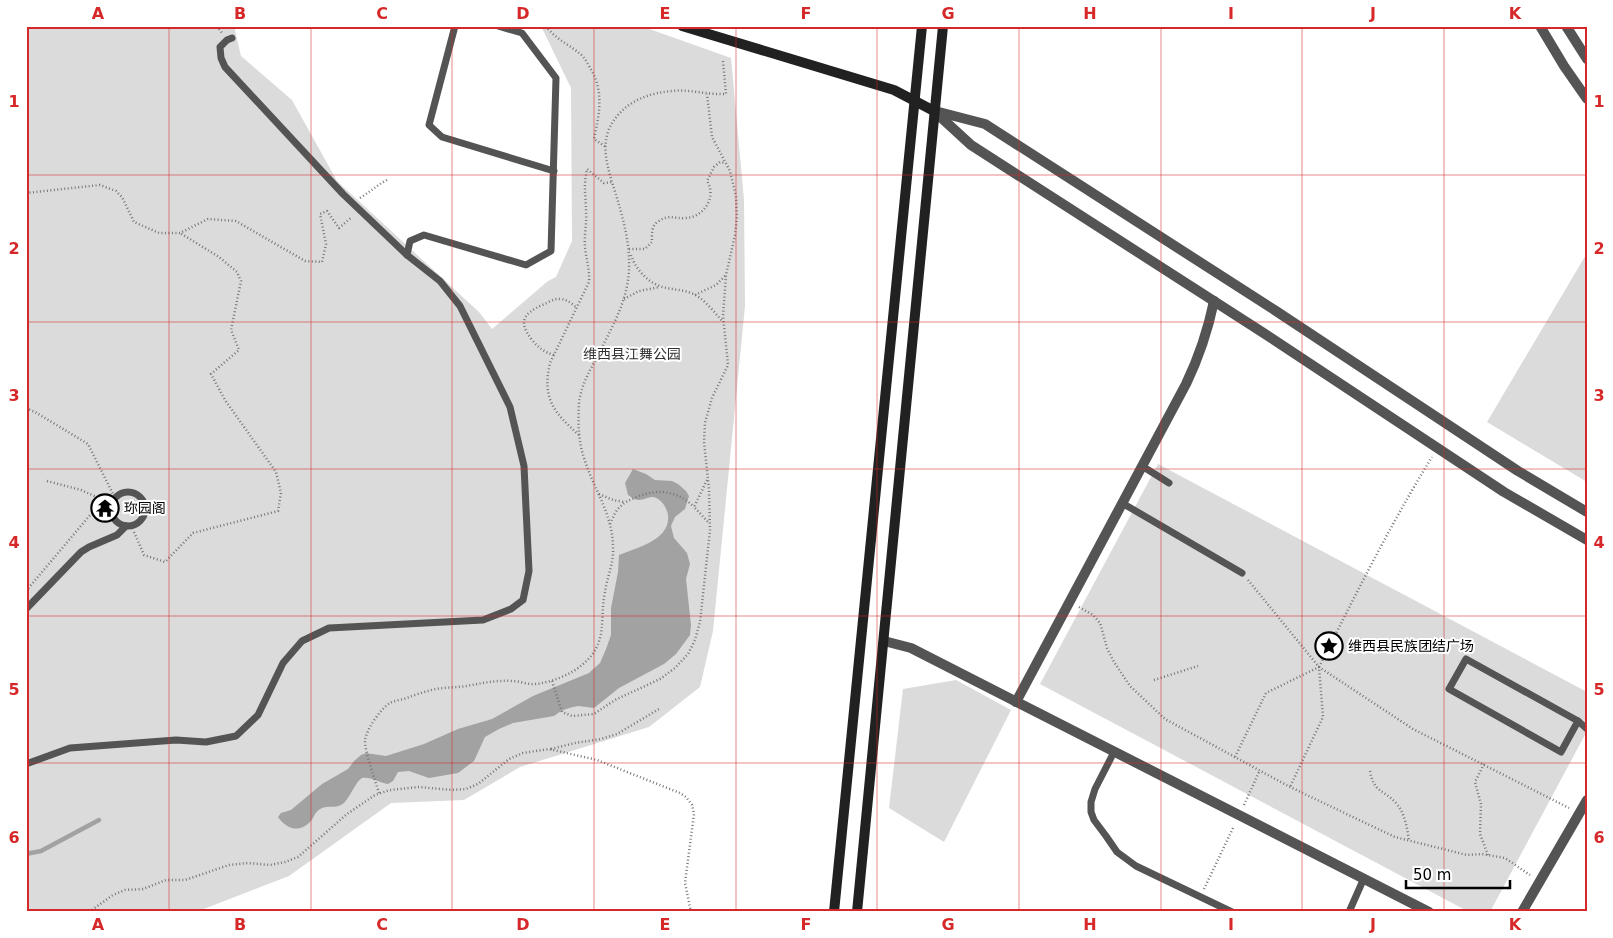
<svg xmlns="http://www.w3.org/2000/svg" width="1613" height="938" font-family="'DejaVu Sans','Noto Sans SC',sans-serif">
	<rect width="100%" height="100%" fill="#fff"/>
	<!-- green -->
	<g fill="#dbdbdb">
		<path d="M26 26H234L241 56 292 100 337 181 479 312 492 329 548 281 556 277 572 241 571 88 541 26H641L731 58 744 200 745 306 713 631 700 687 649 727 520 767 464 800 391 803 289 876 196 912H26Z"/>
		<path d="M1587 253V482L1487 422Z"/>
		<path d="M1158 464 1587 692V731L1490 912H1469L1040 684Z"/>
		<path d="M956 680 1011 710 944 842 889 808 903 689Z"/>
	</g>
	<!-- water -->
	<path fill="#a2a2a2" d="M633 469 646 474 655 480 672 481 678 484 686 491 689 496 685 509 675 517 671 526 674 538 687 553 690 564 686 579 691 625 690 635 676 654 664 664 619 688 594 708 578 706 569 708 561 711 554 716 513 723 499 729 485 737 474 761 458 773 429 778 409 771 398 772 393 781 388 784C381 783 369 776 362 778 356 781 350 797 344 803 337 809 330 805 322 808 313 813 315 817 310 822 298 834 286 828 278 817L281 813 291 810 322 784 348 769 354 761 361 755 366 753 386 756 424 744 458 729 492 719 533 696 589 673 600 663 606 649 611 635V608L618 572 619 555C636 548 671 540 668 515 667 509 664 503 658 499 651 494 646 500 639 500 635 500 631 497 628 495L625 483Z"/>
	<g fill="none" stroke-linecap="round" stroke-linejoin="round">
		<!-- stream -->
		<path stroke="#a2a2a2" stroke-width="4.5" d="M26 854 41 851 99 820"/>
		<!-- path -->
		<g stroke="#767676" stroke-width="2.5" stroke-dasharray="1 2.5" stroke-linecap="butt">
			<path d="M217 26 222 33"/>
			<path d="M546 26C554 38 568 44 579 53 585 57 588 65 592 71 604 94 599 115 594 139L606 147"/>
			<path d="M26 193 100 185 116 191 122 197 134 222 159 233H180L208 219 236 221 305 261 322 262 326 244 320 214 327 211 339 228 352 217"/>
			<path d="M360 198C370 192 377 185 387 180"/>
			<path d="M629 249H645L652 242C652 234 651 225 659 221 669 214 675 219 686 218 704 217 717 197 707 181L714 167 720 162 726 163"/>
			<path d="M631 255C635 268 647 282 660 286 670 290 681 289 691 293 704 298 714 312 723 322"/>
			<path d="M695 295 716 285 725 276"/>
			<path d="M624 299 639 291 660 287"/>
			<path d="M554 355C544 352 539 348 532 340 518 322 523 314 542 305 548 303 554 298 560 299 567 299 572 304 577 308"/>
			<path d="M26 408 35 412 88 444 115 498"/>
			<path d="M579 435C553 412 542 398 550 363L589 282C590 270 586 259 585 247 584 235 587 223 586 212 586 194 583 188 587 169L604 183 612 182"/>
			<path d="M707 480 694 507 709 523"/>
			<path d="M47 481 81 490 112 504"/>
			<path d="M599 494 613 500 624 502"/>
			<path d="M610 524C613 518 615 511 620 507 624 502 630 500 637 497 658 488 678 491 694 507"/>
			<path d="M134 532 144 555 165 562 193 533 278 511 281 493 276 472 225 400 211 374 239 350 231 330 241 281 237 272 219 257 180 233"/>
			<path d="M1248 580 1319 667 1413 729 1569 808"/>
			<path d="M26 591 91 514 111 509"/>
			<path d="M1079 607 1093 615 1100 623 1107 648 1114 662 1130 686 1165 719 1290 787 1395 837 1467 855 1482 854 1505 858 1530 875"/>
			<path d="M1319 667C1355 596 1390 525 1432 457"/>
			<path d="M1154 680 1198 666"/>
			<path d="M552 681 562 712 572 716 594 714 615 700 660 679 675 668 688 654 695 640 700 622 710 530 709 489 704 442 705 423 712 398 728 365 723 316 726 275 735 235 737 217 736 196 730 171 712 137 707 94"/>
			<path d="M551 749 575 743 601 739 617 734 659 709"/>
			<path d="M1235 757 1266 693 1319 667 1323 717 1290 787"/>
			<path d="M1484 764 1475 782 1481 804 1480 834 1488 855"/>
			<path d="M1370 771C1374 793 1383 789 1396 803 1405 813 1407 828 1409 840"/>
			<path d="M379 793C376 783 364 749 365 740 367 729 380 709 390 703 393 701 399 700 404 699 412 696 420 693 428 691 440 687 454 688 467 686 482 683 496 680 512 681 520 681 528 685 536 684 552 682 570 675 582 665 609 643 599 620 605 592 607 577 614 563 613 548 613 514 593 488 584 458 578 440 578 422 579 403 581 386 589 372 597 357 611 329 628 301 629 269 630 247 625 226 619 205 613 182 600 155 608 132 610 125 614 120 618 115 632 99 651 93 672 91 690 89 708 95 726 94L723 61"/>
			<path d="M1244 805 1260 770"/>
			<path d="M1204 889 1234 826"/>
			<path d="M89 912 113 895 125 890 143 889 166 880H185L229 865 248 863 270 865 285 862 298 857 347 814 375 795 390 790 419 787 452 790 466 789 478 784 509 759 523 753 549 749 597 760 680 793 686 797 692 805 694 814 685 883 691 912"/>
		</g>
		<!-- service -->
		<g stroke="#545454" stroke-width="7">
			<path d="M455 26 429 125 442 137 554 171"/>
			<path d="M232 38 227 40 220 47 221 58 225 67 343 194 407 255"/>
			<path d="M1142 466 1169 483"/>
			<circle cx="128" cy="509" r="17"/>
			<path d="M1122 503 1242 573"/>
			<path d="M26 609 81 552 89 547 117 535 126 526"/>
			<path d="M1466 659 1578 721 1561 752 1449 689Z"/>
			<path d="M1578 721 1587 729"/>
			<path d="M1114 752 1095 789 1091 802V812L1094 820 1106 836 1117 852 1136 866 1232 912"/>
			<path d="M26 764 70 748 176 740 206 742 236 736 258 715 283 663 302 641 329 628 483 620 511 609 523 600 529 571 524 466 510 407 460 306 440 281 407 255 410 241 424 235 526 265 551 251 556 78 522 33 498 26"/>
			<path d="M1349 912 1364 878"/>
		</g>
		<!-- minor -->
		<g stroke="#545454" stroke-width="10">
			<path d="M884 641 911 648 1429 912"/>
			<path d="M1016 702 1186 384C1199 357 1208 330 1214 301"/>
		</g>
		<!-- tertiary -->
		<g stroke="#545454" stroke-width="10">
			<path d="M1540 26 1564 66 1587 99"/>
			<path d="M1566 26 1587 59"/>
			<path d="M934 111 971 145 1262 332 1504 492 1587 540"/>
			<path d="M935 111 985 124 1276 311 1518 471 1587 512"/>
			<path d="M1522 912 1587 800"/>
		</g>
		<!-- secondary -->
		<g stroke="#212121" stroke-width="10">
			<path d="M682 26 894 90 934 111"/>
			<path d="M834 912 922 26"/>
			<path d="M857 912 943 26"/>
		</g>
	</g>
	<!-- grid -->
	<path fill="none" stroke="#d62828" stroke-width="1" stroke-opacity="0.55" d="M169 26V912M311 26V912M452 26V912M594 26V912M736 26V912M877 26V912M1019 26V912M1161 26V912M1302 26V912M1444 26V912M26 175H1587M26 322H1587M26 469H1587M26 616H1587M26 763H1587"/>
	<!-- icons -->
	<defs>
		<g id="temple-ring" transform="scale(1.4375)"><circle r="9.5" fill="#fff" stroke="#000" stroke-width="1.5"/><path d="M0-6L5-2H3V0L6.5 2.5H4V6H1.5V3h-3V6H-4V2.5H-6.5L-3 0V-2H-5Z" fill="#000"/></g>
		<g id="sight-ring" transform="scale(1.4375)"><circle r="9.5" fill="#fff" stroke="#000" stroke-width="1.5"/><path d="M0-6L1.8-2.2L6-1.7L2.9 1.2L3.7 5.4L0 3.3L-3.7 5.4L-2.9 1.2L-6-1.7L-1.8-2.2Z" fill="#000"/></g>
	</defs>
	<g fill-rule="evenodd">
		<use href="#temple-ring" x="105" y="508"/>
		<use href="#sight-ring" x="1329" y="646"/>
	</g>
	<g text-anchor="middle" dominant-baseline="central" stroke-width="4" stroke-linejoin="round" paint-order="stroke">
		<!-- park labels -->
		<g font-size="14" fill="#323232" stroke="#fff">
			<text x="632" y="354">维西县江舞公园</text>
		</g>
		<!-- poi labels -->
		<g font-size="14" fill="#000" stroke="#fff" text-anchor="start">
			<text x="124" y="508">珎园阁</text>
			<text x="1348" y="646">维西县民族团结广场</text>
		</g>
	</g>
	<!-- border -->
	<rect width="1613" height="938" fill="none" stroke="#ffffff" stroke-width="55"/>
	<!-- scale -->
	<path d="M1406 880v8h104v-8" fill="none" stroke="#000000" stroke-width="2.5"/>
	<text x="1413" y="880" font-size="15" fill="#000000" stroke="#ffffff" stroke-width="4" paint-order="stroke">50 m</text>
	<rect x="28" y="28" width="1558" height="882" fill="none" stroke="#d62828" stroke-width="2"/>
	<g font-size="16" text-anchor="middle" font-weight="bold" fill="#d62828">
		<text x="98" y="19">A</text>
		<text x="240" y="19">B</text>
		<text x="382" y="19">C</text>
		<text x="523" y="19">D</text>
		<text x="665" y="19">E</text>
		<text x="806" y="19">F</text>
		<text x="948" y="19">G</text>
		<text x="1090" y="19">H</text>
		<text x="1231" y="19">I</text>
		<text x="1373" y="19">J</text>
		<text x="1515" y="19">K</text>
		<text x="14" y="107">1</text>
		<text x="1599" y="107">1</text>
		<text x="14" y="254">2</text>
		<text x="1599" y="254">2</text>
		<text x="14" y="401">3</text>
		<text x="1599" y="401">3</text>
		<text x="14" y="548">4</text>
		<text x="1599" y="548">4</text>
		<text x="14" y="695">5</text>
		<text x="1599" y="695">5</text>
		<text x="14" y="843">6</text>
		<text x="1599" y="843">6</text>
		<text x="98" y="930">A</text>
		<text x="240" y="930">B</text>
		<text x="382" y="930">C</text>
		<text x="523" y="930">D</text>
		<text x="665" y="930">E</text>
		<text x="806" y="930">F</text>
		<text x="948" y="930">G</text>
		<text x="1090" y="930">H</text>
		<text x="1231" y="930">I</text>
		<text x="1373" y="930">J</text>
		<text x="1515" y="930">K</text>
	</g>
</svg>
